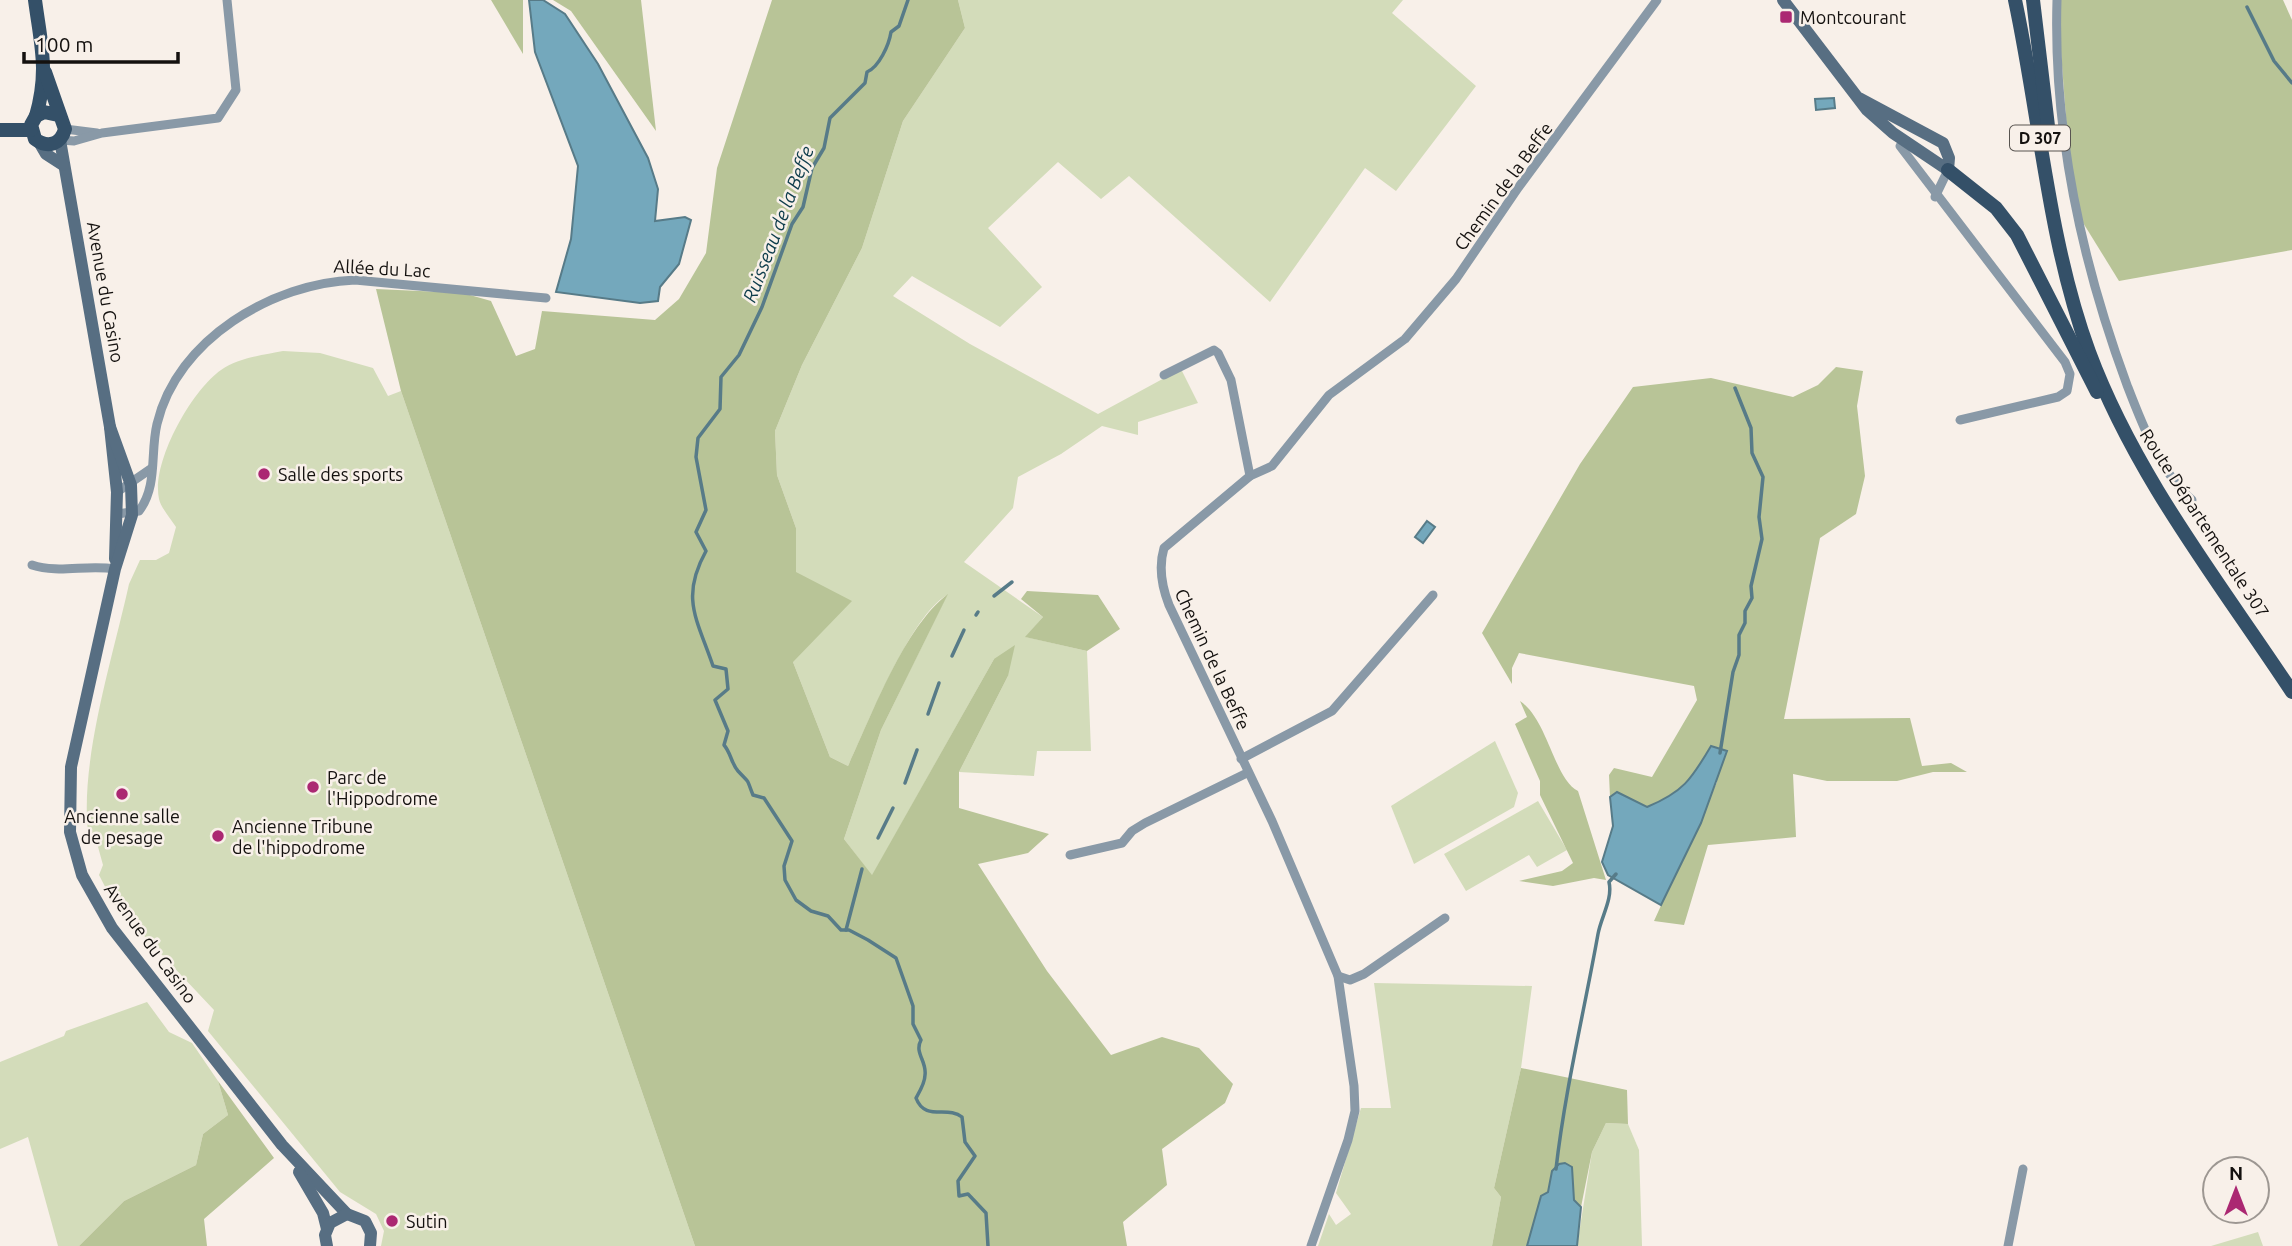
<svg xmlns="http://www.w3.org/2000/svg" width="2292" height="1246" font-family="Ubuntu,sans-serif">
	<rect width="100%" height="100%" fill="#f8f0e9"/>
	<!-- green -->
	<g fill="#d3dcba">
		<path d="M958 0H1403L1392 13 1476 86 1396 191 1365 168 1270 302 1129 176 1101 199 1058 162 988 228 1042 287 1000 327 912 276 893 296 970 344 1098 414 1181 369 1198 403 1138 422V435L1102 426 1061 454 1018 477 1013 508 964 562 1043 617 1026 637 1087 651 1091 751H1037L1034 776 959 772 1008 676 994 659 872 876 844 839 881 730 947 595C910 616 868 724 848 766L830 757 793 662 796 528 777 475 775 431 802 365 862 248 903 121 965 28Z"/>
		<path d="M283 351 320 353 373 368 388 396 401 391 695 1246H381L384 1231 376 1214 340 1192 208 1031 214 1010 114 904 99 875 103 865 95 836 88 831C80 759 113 657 129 584L140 560H156L169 553 176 527C171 519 161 508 159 499 151 462 192 390 221 370 238 358 263 355 283 351Z"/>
		<path d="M1495 741 1518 793 1514 807 1414 864 1391 806Z"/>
		<path d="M1538 801 1567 850 1537 867 1529 855 1466 891 1444 854Z"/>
		<path d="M1374 983 1532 986 1521 1068 1494 1188 1501 1197 1492 1246H1318L1329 1214 1336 1225 1351 1214 1336 1193 1361 1108H1391Z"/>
		<path d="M147 1002 169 1032 192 1043 218 1081 228 1115 203 1134 196 1165 124 1201 79 1246H58L28 1137 0 1149V1062L64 1036 66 1031Z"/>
		<path d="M1606 1123 1628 1124 1639 1150 1642 1246H1577L1592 1152Z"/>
		<path d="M2258 1232 2263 1246H2211Z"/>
	</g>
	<!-- forest -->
	<g fill="#b8c497">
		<path d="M491 0H523V54Z"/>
		<path d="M553 0H641L656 131 571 11Z"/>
		<path d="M772 0H958L965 28 903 121 862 248 802 365 775 431 777 475 796 528V572L852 601 793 662 830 757 848 766C872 715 904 627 948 594L881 730 844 839 872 875 994 659 1015 645 1008 676 959 772V808L1049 834 1028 853 978 864 1047 971 1111 1055 1162 1037 1199 1048 1233 1084 1225 1103 1162 1149 1167 1185 1123 1222 1127 1246H695L401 391 376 289 463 293 491 301 516 356 535 349 542 311 655 320 679 299 706 253 717 168Z"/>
		<path d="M2057 0H2283L2292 20V250L2119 281 2077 213 2069 157Z"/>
		<path d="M1836 367 1863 371 1857 406 1865 476 1856 514 1820 538 1784 719 1910 718 1922 766 1951 763 1967 772H1933L1897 781H1827L1793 774 1796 837 1708 845 1684 925 1654 921 1717 782 1711 747C1691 780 1683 792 1647 807L1617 792 1610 797 1609 775 1614 768 1652 777 1697 700 1694 686 1519 653 1512 668V684L1482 633 1580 464 1633 387 1711 378 1793 397 1818 385Z"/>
		<path d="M1027 591 1098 595 1120 629 1087 651 1025 637 1043 617 1021 599Z"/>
		<path d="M1520 701C1548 720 1554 779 1578 791L1606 880 1594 878 1553 886 1519 881 1562 871 1573 863 1540 795V781L1515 724 1527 717Z"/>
		<path d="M1521 1068 1627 1090 1628 1124 1606 1123 1592 1152 1581 1207 1574 1200 1572 1167 1559 1164 1552 1171 1548 1192 1541 1197 1527 1246H1492L1501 1197 1494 1188Z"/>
		<path d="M218 1081 274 1158 204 1219 207 1246H79L124 1201 196 1165 203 1134 228 1115Z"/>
	</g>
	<!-- water -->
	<g fill="#74a8bc" stroke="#577b88" stroke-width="2">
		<path d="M529 0H543L565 14 598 64 648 158 658 189 655 221 685 217 691 220 679 264 660 287 658 301 640 303 556 292 571 239 578 166 535 52Z"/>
		<path d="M1834 98 1835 108 1816 110 1815 99Z"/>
		<path d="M1427 521 1435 527 1423 543 1415 537Z"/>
		<path d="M1711 746 1727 751 1701 823 1661 905 1608 875 1602 862 1613 826 1610 797 1617 792 1647 807C1683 792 1691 780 1711 746Z"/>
		<path d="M1565 1163 1572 1167 1574 1200 1581 1207 1577 1246H1527L1541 1196 1548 1192 1552 1171 1559 1164Z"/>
	</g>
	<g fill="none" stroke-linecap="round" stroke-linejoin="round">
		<!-- stream -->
		<g stroke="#577b88" stroke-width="3.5">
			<path d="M908 0 899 26 891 32C889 45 879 67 867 72L865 83 830 118 824 148 812 168 803 207 792 224 762 307 739 355 721 377 720 409 698 438 696 457 706 510 696 532 706 551C680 598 697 619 713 666L726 669 728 689 715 700 728 731 724 745C731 753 731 763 738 771 750 784 746 777 753 795L764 798 792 841 784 866 785 880 796 900 811 911 828 916 841 930H849L868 940 896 958 913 1006V1024L921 1040C914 1053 927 1061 925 1075 925 1083 920 1091 916 1098 925 1122 948 1105 962 1117L965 1142 975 1156 958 1181 959 1196 968 1194 986 1213 988 1246"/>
			<path d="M2247 7 2274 61 2292 83"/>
			<path d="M994 596 1012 582"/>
			<path d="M976 615 978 612"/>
			<path d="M952 656 964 630"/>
			<path d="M928 714 939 683"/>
			<path d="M1720 753 1733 672 1739 655V635L1745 623V611L1752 598 1751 586 1762 539 1759 517 1763 477 1752 453 1751 428 1735 388"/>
			<path d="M905 783 917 750"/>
			<path d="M878 838 893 808"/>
			<path d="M846 930 862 869"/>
			<path d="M1556 1169C1565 1090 1584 1012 1598 934 1601 917 1613 899 1609 882L1616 874"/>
		</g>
		<!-- street -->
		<g stroke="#8999a7" stroke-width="9">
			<path d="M2057 0C2053 131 2082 263 2127 385 2142 424 2160 472 2192 500"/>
			<path d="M65 129 97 133"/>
			<path d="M60 140 74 141 102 133 218 118 236 90 227 0"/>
			<path d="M1900 146 2065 362 2070 374 2067 391 2058 397 1960 420"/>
			<path d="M1935 197 1948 170"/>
			<path d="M1164 375 1214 350 1218 353 1231 380 1250 476"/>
			<path d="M117 492 152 468"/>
			<path d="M117 514 139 511C158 486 150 453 157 424 177 339 273 283 355 280L546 298"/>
			<path d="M32 565C59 574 87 564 115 569"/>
			<path d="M1241 759 1332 711 1433 595"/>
			<path d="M1070 855 1122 843 1132 831 1145 823 1247 773"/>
			<path d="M1338 976 1350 980 1364 974 1445 918"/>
			<path d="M1311 1246 1348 1140 1355 1111 1354 1086 1338 976 1272 821 1169 605C1162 587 1158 568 1164 548L1250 476 1272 466 1329 395 1405 339 1456 279 1518 188 1657 0"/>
			<path d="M2008 1246 2023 1169"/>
		</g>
		<!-- secondary -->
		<g stroke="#576e82" stroke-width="12">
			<path d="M1783 0 1867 110 1893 133 1948 170 1949 158 1943 143 1859 98"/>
			<path d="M60 140 110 427 117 492 115 559"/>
			<path d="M39 142 46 154 63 165"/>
			<path d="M110 427 131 485 132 515 115 569 71 767 70 832 82 875 112 928 282 1145 347 1214"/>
			<path d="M299 1172 323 1213 327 1229"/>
			<path d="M327 1246 325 1235 330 1223 347 1214 365 1221 371 1233 370 1246"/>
		</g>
		<!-- primary -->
		<g stroke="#345068" stroke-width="14">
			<path d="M35 0C41 45 49 71 36 116"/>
			<path d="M2015 0C2040 117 2048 240 2089 352 2135 476 2220 583 2292 692"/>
			<path d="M2033 0 2048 126"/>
			<path d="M45 72 65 129C61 144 48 149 35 139L31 125 36 116 44 112 58 115"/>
			<path d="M0 130H31"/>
			<path d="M1948 170 1996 208 2017 235 2097 392"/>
		</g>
	</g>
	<!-- markers -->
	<g fill="#ab2872" stroke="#f8f0e9" stroke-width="2.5">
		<rect x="1779" y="10" width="14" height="14" rx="3.5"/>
		<circle cx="264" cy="474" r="7"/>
		<circle cx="313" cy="787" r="7"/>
		<circle cx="122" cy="794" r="7"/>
		<circle cx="218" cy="836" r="7"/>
		<circle cx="392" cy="1221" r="7"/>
	</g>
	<g text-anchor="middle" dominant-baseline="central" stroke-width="5" stroke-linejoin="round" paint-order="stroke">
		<!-- shield labels -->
		<rect fill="#f8f0e9" stroke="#585450" stroke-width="2" x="2010" y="125.5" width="60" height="25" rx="5"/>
		<g font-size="16" font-weight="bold" fill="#14110f">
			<text x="2040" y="138">D 307</text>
		</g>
		<!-- poi labels -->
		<g font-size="18" fill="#14110f" stroke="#f8f0e9" text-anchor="start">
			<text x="1800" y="17">Montcourant</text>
			<text x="278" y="474">Salle des sports</text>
			<text x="327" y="777">Parc de<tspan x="327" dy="21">l'Hippodrome</tspan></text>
			<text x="122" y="816" text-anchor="middle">Ancienne salle<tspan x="122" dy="21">de pesage</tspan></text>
			<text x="232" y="826">Ancienne Tribune<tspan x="232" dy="21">de l'hippodrome</tspan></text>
			<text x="406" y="1221">Sutin</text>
		</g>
		<!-- street labels -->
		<g font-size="18" fill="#14110f" stroke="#f8f0e9">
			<text transform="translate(1503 186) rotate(-54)">Chemin de la Beffe</text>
			<text transform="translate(382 268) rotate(3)">Allée du Lac</text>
			<text transform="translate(106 292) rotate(80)">Avenue du Casino</text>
			<text transform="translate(2205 523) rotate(57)">Route Départementale 307</text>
			<text transform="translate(1213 659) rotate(65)">Chemin de la Beffe</text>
			<text transform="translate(151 943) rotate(54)">Avenue du Casino</text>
		</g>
		<!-- water labels -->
		<g font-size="19" font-style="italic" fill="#0d3c4b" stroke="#f8f0e9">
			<text transform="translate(778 224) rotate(-69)">Ruisseau de la Beffe</text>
		</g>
	</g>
	<!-- north arrow -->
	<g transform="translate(2236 1190)"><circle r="33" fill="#f8f0e9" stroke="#9d9792" stroke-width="2"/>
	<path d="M0-5L12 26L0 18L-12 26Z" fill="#ab2872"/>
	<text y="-10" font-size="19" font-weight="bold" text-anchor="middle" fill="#14110f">N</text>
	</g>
	<!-- scale -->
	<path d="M24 52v10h154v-10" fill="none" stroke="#14110f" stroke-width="3.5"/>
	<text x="35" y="52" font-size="21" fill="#14110f" stroke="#f8f0e9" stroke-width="5" paint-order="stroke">100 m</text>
</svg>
